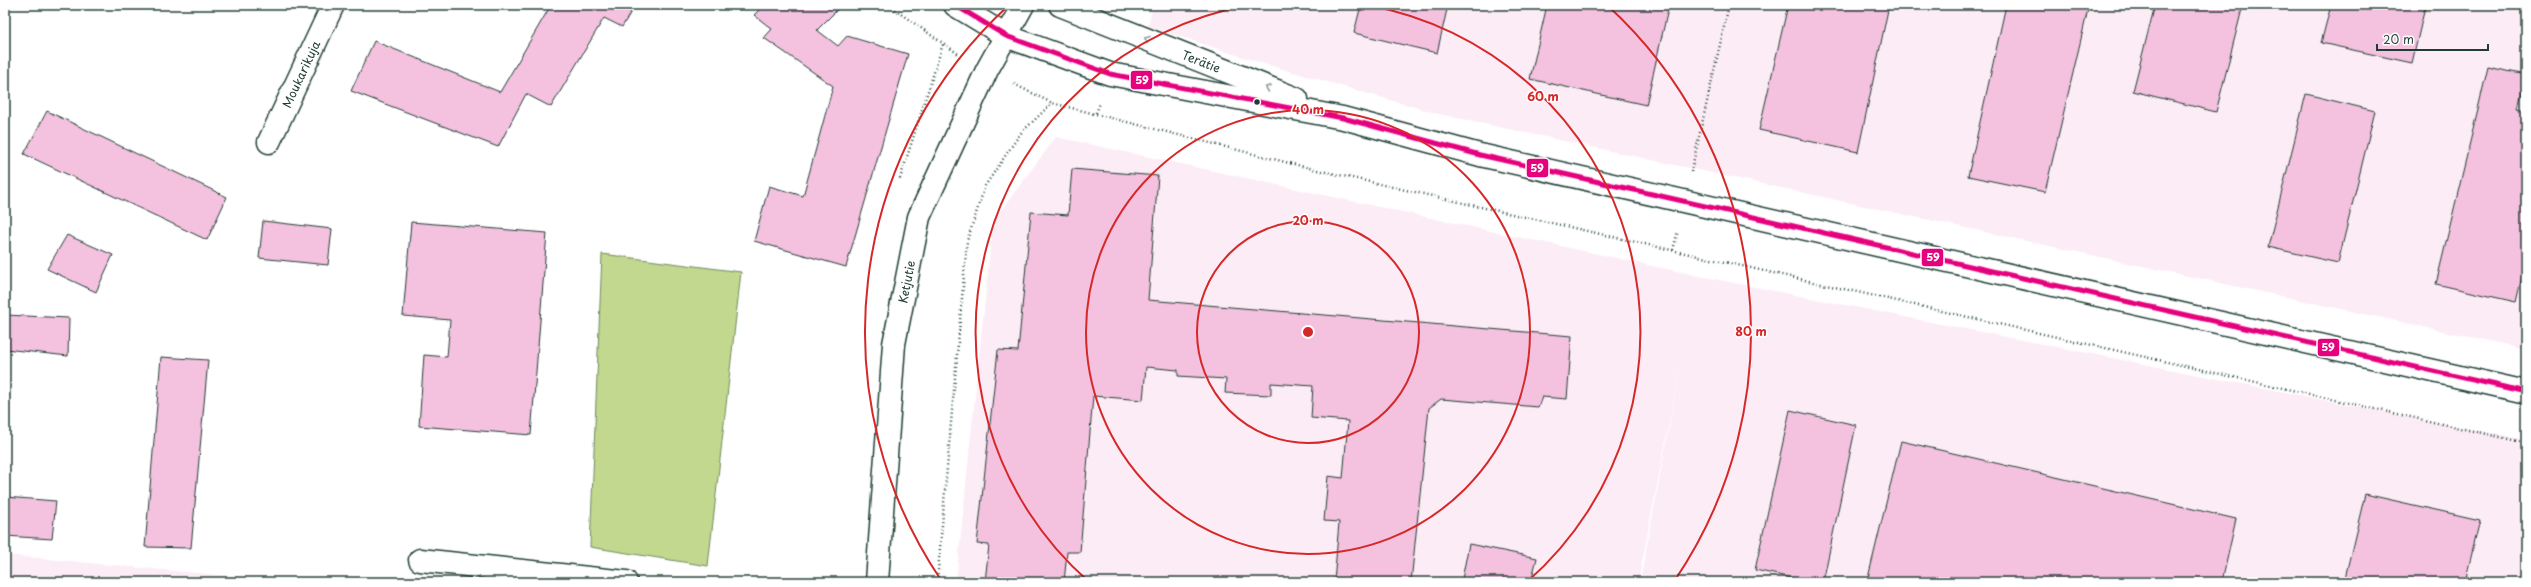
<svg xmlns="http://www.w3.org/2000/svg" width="2531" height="587" font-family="'Playpen Sans',sans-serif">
	<rect width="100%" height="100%" fill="#fff"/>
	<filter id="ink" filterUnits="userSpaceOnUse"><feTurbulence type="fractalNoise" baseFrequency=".025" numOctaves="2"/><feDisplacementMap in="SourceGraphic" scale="8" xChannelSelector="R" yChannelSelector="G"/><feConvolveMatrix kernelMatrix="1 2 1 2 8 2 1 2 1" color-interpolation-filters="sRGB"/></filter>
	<g filter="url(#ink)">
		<!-- built -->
		<g fill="#fcecf5">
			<path d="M1153 5H2526V349L1439 114 1258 62 1148 26Z"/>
			<path d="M1056 137 1699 276 2526 440V582H1640L1683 353 1638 582H956L993 221Z"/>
			<path d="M5 555 293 582H5Z"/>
		</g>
		<!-- green -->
		<path fill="#c1d88e" stroke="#708a61" d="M602 254 741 272 708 566 590 547Z"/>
		<!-- building -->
		<g fill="#f4c1df" stroke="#1f3d34">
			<path d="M551 5H635L622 27 604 18 551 107 526 94 498 147 351 91 374 41 500 92Z"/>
			<path d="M764 5H835L839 8 817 30 838 46 847 36 908 54 846 267 754 241 769 186 803 196 833 86 764 38 772 29 754 15Z"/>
			<path d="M1361 5H1448L1437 53 1354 33Z"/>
			<path d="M1547 5H1669L1646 105 1530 79Z"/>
			<path d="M1788 5H1889L1858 152 1759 130Z"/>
			<path d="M2006 5H2089L2045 192 1968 176Z"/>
			<path d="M2155 5H2243L2216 112 2133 91Z"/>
			<path d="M2331 5 2425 7 2412 63 2321 43Z"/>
			<path d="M2488 67 2526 75 2518 108 2526 110V259L2516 302 2436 284Z"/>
			<path d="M2306 94 2375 111 2338 263 2268 247Z"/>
			<path d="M47 111 227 197 207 240 24 154Z"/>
			<path d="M1072 169 1158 176 1148 300 1572 336 1567 399 1542 397 1538 407 1441 399 1429 408 1411 582H1334L1339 522 1324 521 1328 476 1343 478 1348 421 1311 418 1313 386 1271 383V395L1225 393 1226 379 1178 376V370L1146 367 1143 400 1093 396 1080 552H1067L1064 582H985L989 545 977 544 998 350 1018 351 1031 212 1068 215Z"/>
			<path d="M263 221 332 229 328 265 259 258Z"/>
			<path d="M411 222 547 233 531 435 419 426 424 355 447 357 450 320 403 316Z"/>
			<path d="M67 235 113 255 96 292 47 269Z"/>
			<path d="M5 315 69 318 68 356 5 349Z"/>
			<path d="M161 357 208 360 191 548 145 547Z"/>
			<path d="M1790 410 1856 425 1823 582H1810L1755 570Z"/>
			<path d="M1901 441 2236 519 2222 582H1867Z"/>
			<path d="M2365 494 2480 520 2465 582H2344Z"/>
			<path d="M5 497 56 501 52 539 5 536Z"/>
			<path d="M1469 544 1537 558 1531 582H1445V579H1462Z"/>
		</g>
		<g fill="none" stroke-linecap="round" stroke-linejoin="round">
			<!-- lane casing -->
			<g stroke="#1f3d34" stroke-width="25">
				<g id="lane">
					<path id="s1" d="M269 142 333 5"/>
				</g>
			</g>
			<!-- street casing -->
			<g stroke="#1f3d34" stroke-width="25">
				<g id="street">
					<path d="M420 560 626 582"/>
					<path id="s2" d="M877 582 894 344 919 217 987 70 1023 5"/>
				</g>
			</g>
			<!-- secondary casing -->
			<g stroke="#1f3d34" stroke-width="25">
				<g id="secondary">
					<path d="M955 5 1006 36 1110 74 1343 118 1480 155 2526 392"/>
					<path id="s3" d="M1060 5 1297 99"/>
				</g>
			</g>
			<!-- path -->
			<g stroke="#1f3d34" stroke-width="2.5" stroke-dasharray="1 3" stroke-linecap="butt">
				<path d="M888 5 960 55"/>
				<path d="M1014 84 1052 103 1317 170 2526 443"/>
				<path d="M1096 113 1100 103"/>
				<path d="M1691 172 1729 5"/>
				<path d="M900 179 943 44"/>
				<path d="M1673 250 1678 231"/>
				<path d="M937 582 967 241 985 186 1020 134 1052 103"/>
			</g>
			<!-- lane -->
			<use href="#lane" stroke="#fff" stroke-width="22"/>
			<!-- street -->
			<use href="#street" stroke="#fff" stroke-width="22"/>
			<!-- secondary -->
			<use href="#secondary" stroke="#fff" stroke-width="22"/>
			<!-- bus-1 casing -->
			<g stroke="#fff" stroke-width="8">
				<path id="bus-1" d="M955 5 1006 36 1110 74 1343 118 1480 155 2526 392"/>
			</g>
			<!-- bus-1 -->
			<use href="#bus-1" stroke="#e5007d" stroke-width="5"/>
		</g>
		<!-- one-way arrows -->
		<defs><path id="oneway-chevron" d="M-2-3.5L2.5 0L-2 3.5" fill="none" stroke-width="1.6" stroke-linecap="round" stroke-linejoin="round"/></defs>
		<g stroke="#8f9e9a">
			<use href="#oneway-chevron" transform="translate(1147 39) rotate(-158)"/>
			<use href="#oneway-chevron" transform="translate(1268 88) rotate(-158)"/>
		</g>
	</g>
	<!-- distance rings -->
	<g fill="none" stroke="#d62828" stroke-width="2">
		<circle cx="1308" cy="332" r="111"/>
		<circle cx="1308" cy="332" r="222"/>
		<path d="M1088 581A332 332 0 0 1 1250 5M1366 5A332 332 0 0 1 1528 581"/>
		<path d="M941 580A443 443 0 0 1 1009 5M1607 5A443 443 0 0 1 1675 580"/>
	</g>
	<!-- markers -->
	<circle fill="#1f3d34" stroke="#fff" stroke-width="1.5" cx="1257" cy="102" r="3.5"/>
	<g text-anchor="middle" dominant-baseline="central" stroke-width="3" stroke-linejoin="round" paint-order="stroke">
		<!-- street labels -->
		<g font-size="12" fill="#1f3d34" stroke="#fff">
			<text stroke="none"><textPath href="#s3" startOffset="152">Terätie</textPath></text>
			<text stroke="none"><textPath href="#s1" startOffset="75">Moukarikuja</textPath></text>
			<text stroke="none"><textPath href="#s2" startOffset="302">Ketjutie</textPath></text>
		</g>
	</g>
	<circle cx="1308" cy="332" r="6" fill="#d62828" stroke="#fff" stroke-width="2"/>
	<g font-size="12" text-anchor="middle" font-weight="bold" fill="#d62828" stroke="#fff" stroke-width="3" stroke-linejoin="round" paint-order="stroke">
		<text x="1543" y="101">60 m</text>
		<text x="1308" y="114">40 m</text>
		<text x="1308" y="225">20 m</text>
		<text x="1751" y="336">80 m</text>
	</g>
	<g stroke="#fff" stroke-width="1.5">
		<rect x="1130" y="70" width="23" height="20" rx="4" fill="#e5007d"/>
		<rect x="1526" y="158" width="23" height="20" rx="4" fill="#e5007d"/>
		<rect x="1921" y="248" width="23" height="19" rx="4" fill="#e5007d"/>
		<rect x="2317" y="338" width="23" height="19" rx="4" fill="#e5007d"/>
	</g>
	<g font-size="11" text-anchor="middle" font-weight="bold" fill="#fff">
		<text x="1142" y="84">59</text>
		<text x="1537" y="172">59</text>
		<text x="1933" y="261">59</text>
		<text x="2328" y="351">59</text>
	</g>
	<!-- margin -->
	<rect width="2531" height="587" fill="none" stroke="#fff" stroke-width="20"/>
	<rect x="10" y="10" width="2511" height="567" fill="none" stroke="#1f3d34" stroke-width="1.5" filter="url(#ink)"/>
	<!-- scale -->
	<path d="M2377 44v6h111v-6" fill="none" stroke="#1f3d34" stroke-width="2"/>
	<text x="2383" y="44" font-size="12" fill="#1f3d34" stroke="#ffffff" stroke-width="3" paint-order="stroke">20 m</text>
</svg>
